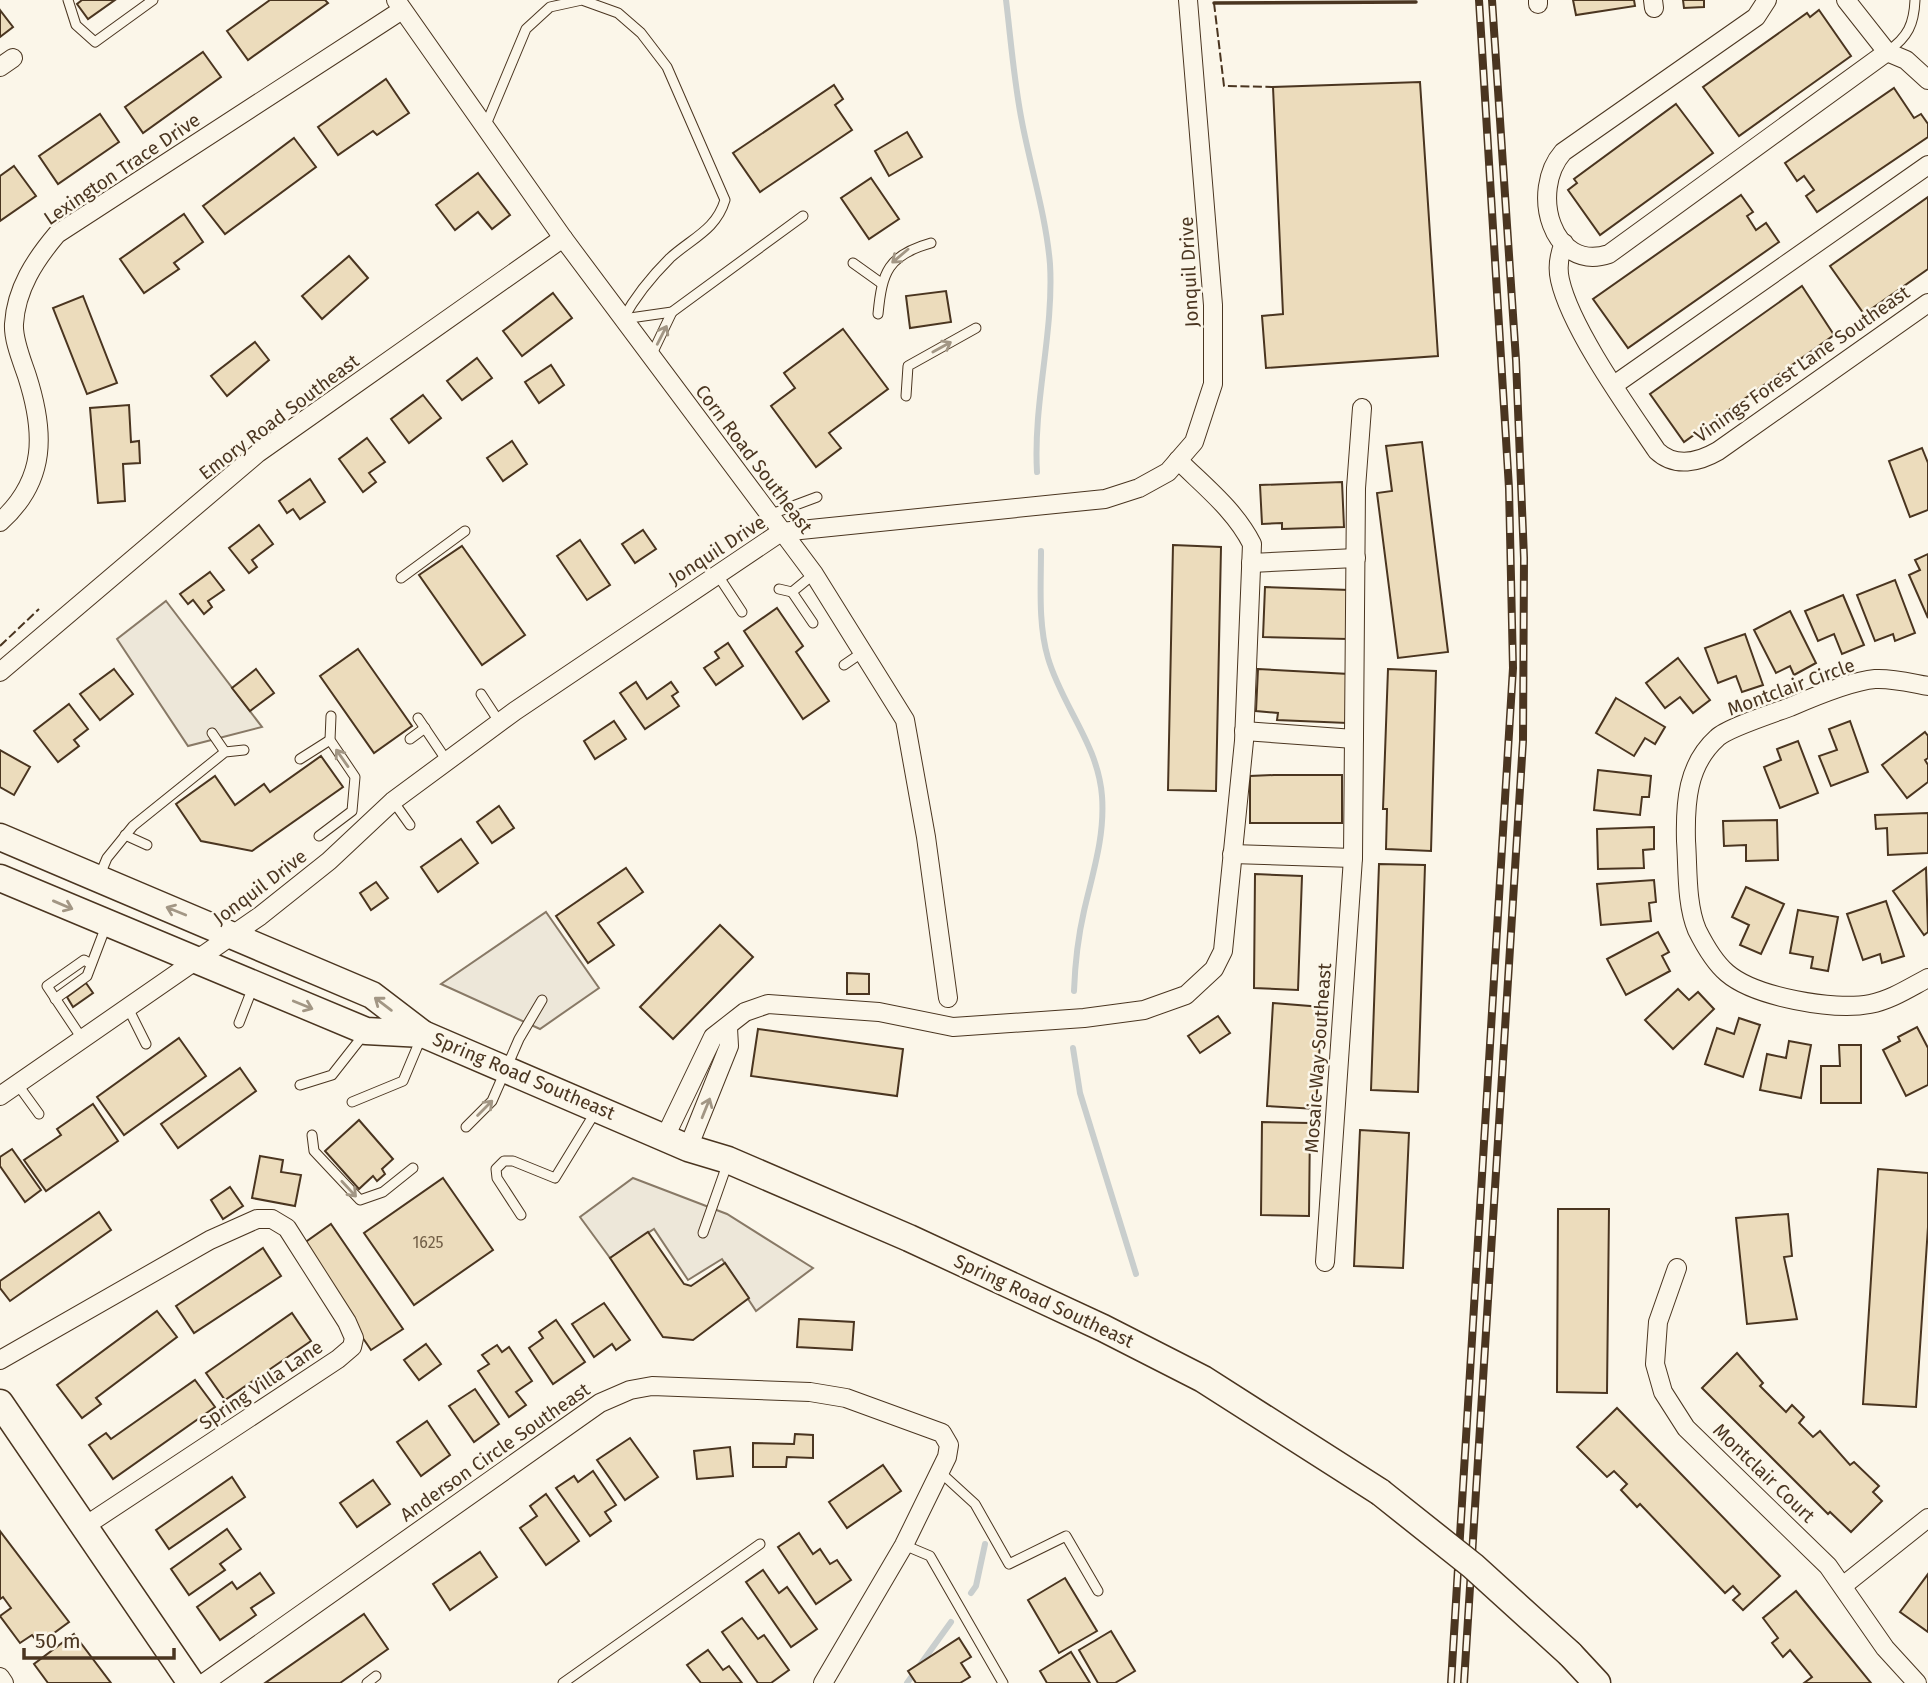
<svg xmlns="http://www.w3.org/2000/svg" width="1928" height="1683" font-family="'Fira Sans',sans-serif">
	<rect width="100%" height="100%" fill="#fbf6e9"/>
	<!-- parking -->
	<g fill="#ede7d9" stroke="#887966" stroke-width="2">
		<path d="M166 601 262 727 188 746 117 639Z"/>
		<path d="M546 912 599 988 540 1029 441 984Z"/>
		<path d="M633 1178 727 1214 813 1268 756 1311 722 1259 688 1280 654 1229 610 1258 580 1217Z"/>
	</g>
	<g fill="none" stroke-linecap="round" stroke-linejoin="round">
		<!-- stream -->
		<g stroke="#c9cecd" stroke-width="6">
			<path d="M1006 0C1011 41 1014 82 1022 122 1031 169 1046 216 1050 264 1054 333 1033 402 1037 472"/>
			<path d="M1041 551C1041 586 1038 624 1048 658 1062 706 1098 744 1102 796 1105 836 1093 872 1084 911 1078 937 1075 964 1074 991"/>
			<path d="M1073 1048 1080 1093 1136 1274"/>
			<path d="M971 1593 976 1586 985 1544"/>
			<path d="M907 1683 951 1622"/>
		</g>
	</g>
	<!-- building -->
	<g fill="#ecdcbc" stroke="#4a3520" stroke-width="2">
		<path d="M82 0H115L88 19 77 4Z"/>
		<path d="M270 0H325L328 3 248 60 227 31Z"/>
		<path d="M1573 0H1634L1635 6 1576 15Z"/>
		<path d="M1683 0H1704V7L1684 8Z"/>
		<path d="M0 10 13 27 0 37Z"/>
		<path d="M1819 10 1851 56 1739 136 1703 87 1807 13 1810 17Z"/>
		<path d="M203 52 221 77 143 133 125 107Z"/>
		<path d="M386 79 409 113 377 135 373 131 338 155 318 127Z"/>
		<path d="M1420 82 1438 356 1266 368 1262 316 1283 314 1273 87Z"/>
		<path d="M834 85 843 99 835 105 852 130 760 192 733 153Z"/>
		<path d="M1894 88 1914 118 1921 114 1928 124V137L1817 212 1806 196 1814 190 1804 176 1797 181 1785 163Z"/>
		<path d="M1676 104 1713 153 1600 235 1568 190 1577 183 1574 179Z"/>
		<path d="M100 114 119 142 58 184 39 156Z"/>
		<path d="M907 132 922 157 889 176 875 151Z"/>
		<path d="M294 138 316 167 225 234 203 206Z"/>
		<path d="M14 166 36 196 0 221V176Z"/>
		<path d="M478 173 510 215 492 229 478 212 455 230 436 205Z"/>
		<path d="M871 178 899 219 869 239 841 198Z"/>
		<path d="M1741 195 1753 212 1747 216 1756 230 1766 223 1779 242 1628 348 1593 299Z"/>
		<path d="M1928 197V269L1864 314 1830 266Z"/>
		<path d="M184 214 203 242 174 263 179 269 144 293 120 259Z"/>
		<path d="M349 256 368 278 322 319 302 296Z"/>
		<path d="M1802 286 1834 335 1684 442 1650 394Z"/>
		<path d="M946 291 951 322 910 328 906 296Z"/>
		<path d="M553 293 572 318 522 356 503 331Z"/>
		<path d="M83 296 117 383 87 394 53 308Z"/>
		<path d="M843 329 888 389 829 433 841 448 816 467 771 406 795 388 784 373Z"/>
		<path d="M255 342 269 360 227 396 211 376Z"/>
		<path d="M477 358 492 378 462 400 447 381Z"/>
		<path d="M551 365 564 385 539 403 525 382Z"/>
		<path d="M423 395 441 418 409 443 391 419Z"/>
		<path d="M129 405 131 442 139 441 140 463 123 464 125 501 98 503 90 408Z"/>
		<path d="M367 438 385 462 369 473 376 482 363 492 339 459Z"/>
		<path d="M512 441 527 464 503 481 487 458Z"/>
		<path d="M1422 442 1448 652 1398 658 1377 493 1392 491 1386 446Z"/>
		<path d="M1922 448 1928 463V510L1910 517 1889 461Z"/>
		<path d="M310 479 325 502 300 519 293 509 287 513 279 501Z"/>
		<path d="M1342 482 1344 527 1282 529V523L1262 524 1260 485Z"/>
		<path d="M259 525 273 544 252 560 257 567 249 573 229 548Z"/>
		<path d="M643 530 656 549 635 563 622 544Z"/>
		<path d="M580 540 610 585 587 600 557 556Z"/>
		<path d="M1173 545 1221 547 1216 791 1168 790Z"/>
		<path d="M462 546 525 635 482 665 419 575Z"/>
		<path d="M1928 554V618L1909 575 1920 570 1915 560Z"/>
		<path d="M210 572 224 590 208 601 212 607 204 614 193 600 188 604 180 594Z"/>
		<path d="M1895 580 1915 633 1895 641 1893 634 1875 641 1857 595Z"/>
		<path d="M1265 587 1349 590 1348 639 1263 637Z"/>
		<path d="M1843 595 1864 645 1842 654 1834 634 1818 641 1805 611Z"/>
		<path d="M777 608 803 646 796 652 829 701 803 719 744 631Z"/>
		<path d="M1790 611 1816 663 1794 675 1790 666 1776 673 1754 630Z"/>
		<path d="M1745 634 1763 685 1742 692 1736 676 1718 683 1705 648Z"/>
		<path d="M728 643 743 666 716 685 704 668 719 658 715 652Z"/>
		<path d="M358 649 412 726 374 753 320 676Z"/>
		<path d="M1678 658 1710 700 1693 713 1680 697 1665 708 1646 683Z"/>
		<path d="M114 669 133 694 100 720 80 694Z"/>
		<path d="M256 669 274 693 250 711 232 688Z"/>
		<path d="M1258 669 1349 674 1347 723 1277 720 1278 713 1256 711Z"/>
		<path d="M1388 669 1436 671 1431 851 1386 849 1387 809H1383Z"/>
		<path d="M636 682 647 699 671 682 678 692 672 696 679 706 645 729 620 693Z"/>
		<path d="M1616 698 1665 727 1655 744 1645 738 1634 756 1596 733Z"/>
		<path d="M69 704 88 729 74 740 79 746 58 762 34 731Z"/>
		<path d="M614 721 626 739 595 759 584 741Z"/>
		<path d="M1850 721 1868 772 1831 786 1819 756 1837 750 1829 729Z"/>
		<path d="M1925 732 1928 736V758L1925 760 1928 765V782L1907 798 1882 765Z"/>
		<path d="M1798 741 1818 793 1780 808 1764 767 1781 760 1777 749Z"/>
		<path d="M0 750 30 767 14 795 0 787Z"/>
		<path d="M321 756 343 787 252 851 201 841 176 804 215 776 235 805 264 784 270 792Z"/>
		<path d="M1598 770 1651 776 1649 797H1642L1640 815 1594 810Z"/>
		<path d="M1274 775H1342V823H1250V776Z"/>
		<path d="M499 806 514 828 492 843 477 822Z"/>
		<path d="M1928 813V853L1888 855 1887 828 1876 829 1875 815Z"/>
		<path d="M1777 820 1778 860 1746 861V845L1724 846 1723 821Z"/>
		<path d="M1654 827V849L1643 850 1644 868 1598 869 1597 829Z"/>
		<path d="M461 839 478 863 438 892 421 867Z"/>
		<path d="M1379 864 1425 865 1418 1092 1371 1090Z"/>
		<path d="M626 868 643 892 598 923 614 945 588 963 556 916Z"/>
		<path d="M1926 868 1928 932 1924 935 1893 891Z"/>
		<path d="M1255 874 1302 876 1298 990 1254 988Z"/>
		<path d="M1654 880 1656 902 1649 903 1651 921 1601 925 1597 884Z"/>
		<path d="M376 882 388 898 371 910 360 893Z"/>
		<path d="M1746 887 1784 904 1761 954 1740 945 1749 925 1732 917Z"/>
		<path d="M1886 901 1904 956 1882 963 1880 954 1863 960 1847 914Z"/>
		<path d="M1798 910 1838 917 1828 971 1811 968 1813 957 1790 953Z"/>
		<path d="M720 925 753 957 673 1039 640 1007Z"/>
		<path d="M1658 932 1669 952 1662 956 1670 971 1626 995 1607 959Z"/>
		<path d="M847 973 869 974V994H847Z"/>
		<path d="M86 983 93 993 73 1007 67 997Z"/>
		<path d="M1678 989 1689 1000 1698 992 1714 1009 1673 1049 1645 1020Z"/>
		<path d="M1273 1003 1322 1007 1316 1109 1267 1106Z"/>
		<path d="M1218 1016 1230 1033 1200 1053 1188 1036Z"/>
		<path d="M1739 1018 1760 1025 1743 1077 1705 1064 1717 1028 1734 1034Z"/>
		<path d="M1917 1027 1928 1048V1085L1906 1096 1883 1050 1900 1041 1898 1037Z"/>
		<path d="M758 1029 903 1049 897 1096 751 1076Z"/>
		<path d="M179 1038 206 1076 124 1135 97 1097Z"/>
		<path d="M1789 1041 1811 1045 1801 1098 1760 1090 1767 1054 1786 1058Z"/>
		<path d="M1839 1045H1861V1103H1821V1066H1840Z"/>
		<path d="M240 1068 256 1091 178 1148 161 1124Z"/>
		<path d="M93 1104 118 1141 46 1191 24 1160 61 1135 57 1129Z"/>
		<path d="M359 1120 393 1159 382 1169 385 1174 377 1181 373 1176 359 1189 325 1151Z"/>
		<path d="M1262 1122 1310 1123 1309 1216 1261 1215Z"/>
		<path d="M1360 1130 1409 1133 1403 1268 1354 1266Z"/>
		<path d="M12 1149 41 1190 25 1202 0 1166V1157Z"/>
		<path d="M260 1156 283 1160 281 1172 301 1175 295 1206 252 1198Z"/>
		<path d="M1878 1169 1928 1173V1227L1916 1407 1863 1404Z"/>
		<path d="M443 1178 493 1250 414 1305 364 1233Z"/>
		<path d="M230 1187 243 1206 223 1219 211 1200Z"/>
		<path d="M1558 1209H1609L1607 1393 1557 1392Z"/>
		<path d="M99 1212 111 1230 10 1301 0 1288V1281Z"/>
		<path d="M1788 1214 1792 1256 1784 1257 1797 1319 1747 1324 1736 1218Z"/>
		<path d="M331 1224 403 1329 371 1350 300 1246Z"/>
		<path d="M648 1232 684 1284 691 1286 725 1263 749 1298 693 1340 663 1337 610 1258Z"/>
		<path d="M263 1248 281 1276 194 1333 176 1306Z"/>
		<path d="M604 1303 630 1340 616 1350 612 1344 594 1357 572 1324Z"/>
		<path d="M157 1311 177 1337 96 1398 101 1404 82 1418 57 1385Z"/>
		<path d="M292 1313 311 1341 225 1400 206 1373Z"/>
		<path d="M799 1319 854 1322 852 1350 797 1347Z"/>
		<path d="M556 1320 585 1362 553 1384 529 1348 543 1338 539 1332Z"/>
		<path d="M426 1344 441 1364 419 1380 404 1360Z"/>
		<path d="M497 1345 502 1352 509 1347 532 1381 516 1392 526 1405 509 1417 478 1371 489 1364 482 1355Z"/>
		<path d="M1737 1353 1763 1383 1760 1386 1786 1412 1792 1405 1804 1417 1799 1423 1813 1437 1820 1431 1850 1465 1854 1462 1879 1486 1873 1492 1882 1501 1851 1532 1830 1512 1828 1514 1702 1388Z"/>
		<path d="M195 1380 215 1407 113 1479 89 1445 106 1433 111 1439Z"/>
		<path d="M475 1389 499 1424 474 1442 449 1406Z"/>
		<path d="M1617 1408 1780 1576 1743 1610 1733 1600 1740 1594 1733 1586 1725 1593 1640 1504 1637 1507 1621 1490 1627 1484 1614 1471 1607 1477 1577 1447Z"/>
		<path d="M427 1421 450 1455 421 1476 397 1442Z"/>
		<path d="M795 1434 813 1435V1458L787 1457 786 1467H753V1443L794 1444Z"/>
		<path d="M630 1438 658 1477 625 1500 597 1460Z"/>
		<path d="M730 1447 733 1476 697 1479 694 1451Z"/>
		<path d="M883 1465 901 1491 847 1528 829 1502Z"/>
		<path d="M593 1471 616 1505 605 1512 611 1521 590 1536 556 1488 574 1476 578 1482Z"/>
		<path d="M232 1477 245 1497 169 1549 156 1530Z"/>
		<path d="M373 1480 390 1504 357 1527 340 1503Z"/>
		<path d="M546 1494 579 1541 546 1565 520 1528 537 1516 530 1506Z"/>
		<path d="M227 1529 241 1549 220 1564 225 1570 189 1595 171 1569Z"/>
		<path d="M0 1531 69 1622 39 1644 32 1635 20 1643 0 1616 11 1608 3 1597 0 1599Z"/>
		<path d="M799 1533 813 1554 820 1549 830 1564 837 1560 851 1580 816 1604 778 1547Z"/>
		<path d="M480 1552 497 1577 450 1610 433 1584Z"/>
		<path d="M763 1570 779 1593 787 1587 817 1629 791 1647 746 1582Z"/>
		<path d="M260 1573 274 1593 251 1608 256 1615 220 1640 197 1607 232 1582 237 1589Z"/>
		<path d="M1928 1574V1632L1900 1612Z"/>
		<path d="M1065 1578 1097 1631 1059 1653 1028 1600Z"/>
		<path d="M1796 1591 1871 1683H1804L1812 1677 1790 1650 1783 1657 1772 1643 1778 1638 1763 1618Z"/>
		<path d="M364 1614 388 1649 340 1683H265Z"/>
		<path d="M742 1618 758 1639 764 1635 789 1670 771 1683H758L722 1632Z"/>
		<path d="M1111 1631 1135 1671 1115 1683H1098L1079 1650Z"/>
		<path d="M74 1634 111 1683H48L34 1664Z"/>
		<path d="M959 1638 971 1657 961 1663 970 1677 960 1683H916L908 1671Z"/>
		<path d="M708 1650 723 1670 729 1666 742 1683H701L687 1665Z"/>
		<path d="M1071 1652 1090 1683H1047L1040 1671Z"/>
	</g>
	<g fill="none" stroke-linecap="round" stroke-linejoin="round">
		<!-- lane casing -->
		<g stroke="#4a3520" stroke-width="11">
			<g id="lane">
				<path d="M68 0 76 25 95 42 153 0"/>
				<path d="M1888 51C1908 37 1914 24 1915 0"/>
				<path d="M485 127 526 29 550 7 582 0 618 13 641 33 667 67 725 200C716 230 692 238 670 258 652 276 635 297 623 319"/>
				<path d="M853 263 881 283"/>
				<path d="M878 314C882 272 888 255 931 243"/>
				<path d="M623 319 672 312 803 216"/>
				<path d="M651 356 672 312"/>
				<path d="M906 396 908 366 976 328"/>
				<path d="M769 515 817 497"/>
				<path d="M717 574 742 612"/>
				<path d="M401 578 465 531"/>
				<path d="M779 589 792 592"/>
				<path d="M813 623 792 592 814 574"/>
				<path d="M844 665 863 652"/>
				<path d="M481 694 500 723"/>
				<path d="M418 718 447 761"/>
				<path d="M212 733 225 752"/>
				<path d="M410 739 425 728"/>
				<path d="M300 759 330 740"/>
				<path d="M393 801 410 825"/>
				<path d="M125 835 147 845"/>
				<path d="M319 836 352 811 355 777 330 740 331 716"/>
				<path d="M99 877 107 858 133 826 225 752 244 750"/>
				<path d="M55 999 87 976 106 926"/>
				<path d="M128 1008 146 1044"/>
				<path d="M239 1023 253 987"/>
				<path d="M83 1040 47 986 84 960 91 964"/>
				<path d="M18 1085 39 1114"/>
				<path d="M300 1085 332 1075 365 1033"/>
				<path d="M352 1102 403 1081 421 1038"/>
				<path d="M466 1127 492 1101 519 1039 542 1000"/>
				<path d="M312 1135 314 1151 360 1200 383 1192 413 1168"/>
				<path d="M521 1215 497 1178 496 1169 504 1161H513L555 1178 596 1111"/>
				<path d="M703 1233 728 1162"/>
				<path d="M940 1472 975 1504 1009 1564 1066 1536 1098 1591"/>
				<path d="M904 1545 930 1556 1003 1683"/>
				<path d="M367 1683 376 1676"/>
				<path d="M563 1683 760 1544"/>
			</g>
		</g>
		<!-- street casing -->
		<g stroke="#4a3520" stroke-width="20">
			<g id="street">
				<path d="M396 0 563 238 814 574 905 720 926 837 948 998"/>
				<path d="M1538 0V4"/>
				<path d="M1653 0 1654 8"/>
				<path d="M1767 0 1756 17 1563 152C1529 191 1552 273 1609 254L1887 52"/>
				<path d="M1846 0 1887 52 1906 60 1928 80"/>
				<path d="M0 67 13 58"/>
				<path d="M1564 243C1559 255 1557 267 1560 280 1571 329 1628 408 1657 451 1675 468 1699 462 1718 451L1928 303"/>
				<path d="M1614 385 1928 165"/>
				<path d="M0 522C47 480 45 432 27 376 22 361 13 340 14 324 16 289 35 260 57 234L402 10"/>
				<path d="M1251 563 1356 558"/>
				<path d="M0 672 258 453 563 238"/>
				<path d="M1928 686C1911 683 1893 678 1875 679 1851 681 1813 697 1790 707 1774 713 1727 728 1717 738 1687 765 1685 803 1686 841 1688 868 1686 904 1697 930 1705 946 1714 962 1727 973 1755 997 1834 1011 1870 1004 1891 1000 1909 988 1928 978"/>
				<path d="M1244 731 1354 739"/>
				<path d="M1232 854 1353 858"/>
				<path d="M0 1096 260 916 329 861 393 801 515 711 781 532 1105 499 1139 488 1168 472 1194 442 1213 384V305L1188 0"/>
				<path d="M665 1137 713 1037 745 1012 768 1004 879 1012 953 1027 1084 1018 1144 1010 1186 995 1214 969 1223 951 1244 741 1252 544C1235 510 1204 486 1178 460"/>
				<path d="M688 1148 729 1046 728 1028"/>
				<path d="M1325 1262 1353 858 1356 488 1362 408"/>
				<path d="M1677 1268 1658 1322 1655 1364 1663 1392 1686 1428 1828 1566 1885 1648 1917 1683"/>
				<path d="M0 1360 210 1240 257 1219H272L287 1228 347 1322 354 1338 352 1347 338 1359 85 1526"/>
				<path d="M1844 1585 1928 1518"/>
				<path d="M0 1677 4 1683"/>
				<path d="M204 1683 600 1403 630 1390 652 1386 810 1392 846 1398 942 1433 949 1445 947 1457 904 1545 823 1683"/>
			</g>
		</g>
		<!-- secondary casing -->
		<g stroke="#4a3520" stroke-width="29">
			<g id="secondary">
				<path d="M0 837 372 995 423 1034 688 1148 728 1160 909 1238 1103 1328 1203 1379 1380 1492"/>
				<path d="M0 878 366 1031 423 1034"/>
				<path d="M0 1403 191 1683"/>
				<path d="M1570 1654 1597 1683"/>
			</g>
		</g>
		<!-- lane -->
		<use href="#lane" stroke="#fbf6e9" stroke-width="9"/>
		<!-- street -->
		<use href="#street" stroke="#fbf6e9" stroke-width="18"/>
		<!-- secondary -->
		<use href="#secondary" stroke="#fbf6e9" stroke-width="26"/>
		<!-- rail casing -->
		<g stroke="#4a3520" stroke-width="8">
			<g id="rail">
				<path d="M1451 1683 1513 668 1509 488 1479 0"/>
				<path d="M1464 1683 1523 741 1524 558 1516 360 1492 0"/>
			</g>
		</g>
		<!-- rail -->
		<use href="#rail" stroke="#fbf6e9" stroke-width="5" stroke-dasharray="16" stroke-linecap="butt"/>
		<!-- secondary-bridge casing -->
		<g stroke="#4a3520" stroke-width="29" stroke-linecap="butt">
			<path id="secondary-bridge" d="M1380 1492 1473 1566 1570 1654"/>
		</g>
		<!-- secondary-bridge -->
		<use href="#secondary-bridge" stroke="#fbf6e9" stroke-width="26"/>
		<!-- fence -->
		<g stroke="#4a3520" stroke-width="2" stroke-dasharray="9 3.5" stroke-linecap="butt">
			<path d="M1214 3 1224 86 1273 87"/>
			<path d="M0 646 39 609"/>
		</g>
		<!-- wall -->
		<path stroke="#4a3520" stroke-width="3.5" d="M1214 3 1416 2"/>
	</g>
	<!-- one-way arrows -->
	<defs><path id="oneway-shaft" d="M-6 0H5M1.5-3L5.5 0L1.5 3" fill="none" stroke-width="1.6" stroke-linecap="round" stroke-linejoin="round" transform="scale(1.75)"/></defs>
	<g stroke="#a29684">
		<use href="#oneway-shaft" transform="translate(900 256) rotate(140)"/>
		<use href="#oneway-shaft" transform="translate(662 335) rotate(-63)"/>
		<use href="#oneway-shaft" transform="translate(942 347) rotate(-29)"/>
		<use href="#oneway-shaft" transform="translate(342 758) rotate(-125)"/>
		<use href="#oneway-shaft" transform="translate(63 905) rotate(23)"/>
		<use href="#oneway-shaft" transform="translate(176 911) rotate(-158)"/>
		<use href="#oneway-shaft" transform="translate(383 1004) rotate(-143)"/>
		<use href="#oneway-shaft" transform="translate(303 1005) rotate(22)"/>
		<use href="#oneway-shaft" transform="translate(485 1108) rotate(-45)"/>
		<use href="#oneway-shaft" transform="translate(706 1108) rotate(-68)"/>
		<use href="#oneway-shaft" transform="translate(349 1189) rotate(47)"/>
	</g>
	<g text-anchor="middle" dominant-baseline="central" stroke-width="5" stroke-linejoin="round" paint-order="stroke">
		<!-- number labels -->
		<g font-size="16" fill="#725f47">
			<text x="428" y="1242">1625</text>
		</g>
		<!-- street labels -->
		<g font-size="19" fill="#4a3520" stroke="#fbf6e9">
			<text transform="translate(122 169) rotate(-34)">Lexington Trace Drive</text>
			<text transform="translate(1189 272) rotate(-93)">Jonquil Drive</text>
			<text transform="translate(1802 364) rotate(-35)">Vinings Forest Lane Southeast</text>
			<text transform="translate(279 417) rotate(-37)">Emory Road Southeast</text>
			<text transform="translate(754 459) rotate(53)">Corn Road Southeast</text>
			<text transform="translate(717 550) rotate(-33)">Jonquil Drive</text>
			<text transform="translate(1791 687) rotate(-20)">Montclair Circle</text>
			<text transform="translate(260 887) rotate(-37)">Jonquil Drive</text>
			<text transform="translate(1318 1058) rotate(-86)">Mosaic Way Southeast</text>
			<text transform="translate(524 1076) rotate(23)">Spring Road Southeast</text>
			<text transform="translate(1044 1301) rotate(25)">Spring Road Southeast</text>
			<text transform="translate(261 1385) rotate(-34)">Spring Villa Lane</text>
			<text transform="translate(495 1452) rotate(-35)">Anderson Circle Southeast</text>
			<text transform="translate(1764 1473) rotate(44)">Montclair Court</text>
		</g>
	</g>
	<!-- scale -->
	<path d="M24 1648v10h150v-10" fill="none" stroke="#4a3520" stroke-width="3.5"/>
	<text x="35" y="1648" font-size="21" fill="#4a3520" stroke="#fbf6e9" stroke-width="5" paint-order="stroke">50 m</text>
</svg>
